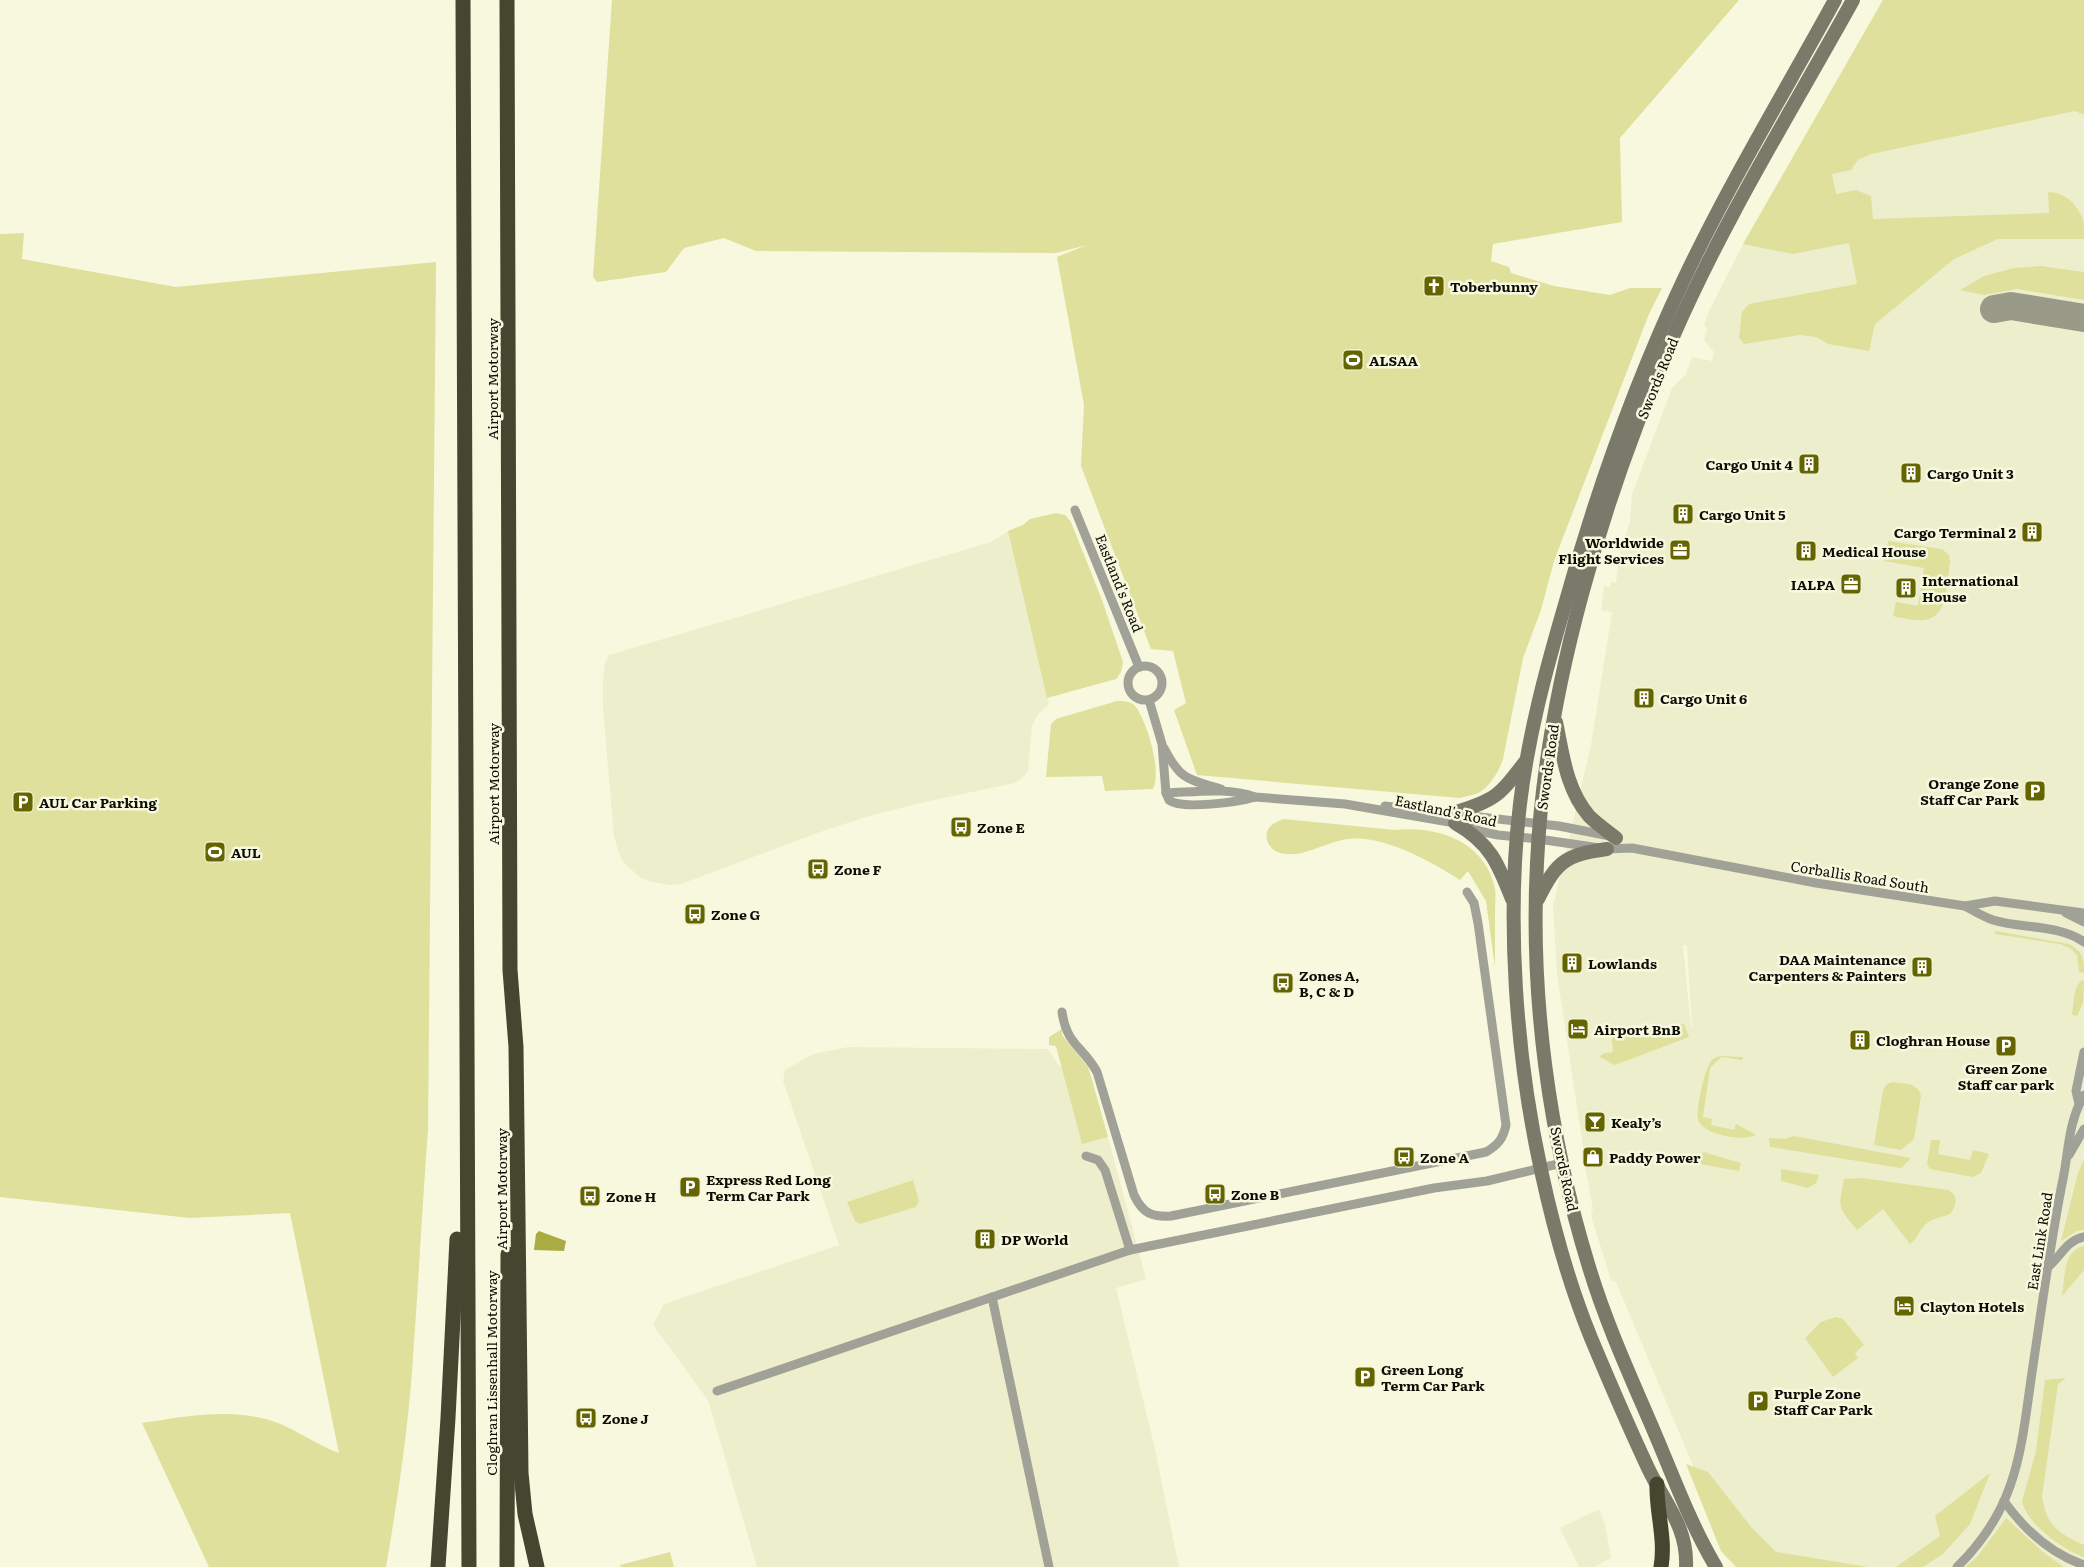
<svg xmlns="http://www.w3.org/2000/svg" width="2084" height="1567" font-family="Literata,serif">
	<rect width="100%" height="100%" fill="#f7f8de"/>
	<!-- built -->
	<g fill="#edefcc" fill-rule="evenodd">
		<path d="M1883 0H2084V1567H1748L1719 1528 1616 1282 1611 1280 1592 1219 1591 1211 1593 1210 1584 1161H1616L1585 1160 1557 974 1553 906 1591 745 1612 612 1601 610 1604 586 1610 587 1611 582H1616L1620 553 1630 521 1632 494 1672 388 1686 374 1692 357 1712 361 1714 352 1704 340 1707 329 1704 325 1709 311 1743 244ZM1683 945H1687L1692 1027H1691Z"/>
		<path d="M1008 531 1049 704 1038 714 1032 726 1028 771 1020 780 1015 783 929 801 869 816 823 831 681 884 670 885 653 882 641 878 624 863 618 851 614 836 603 709V680L605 663 609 655 991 542Z"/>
		<path d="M848 1047 1048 1049 1059 1066 1070 1071 1091 1074 1146 1279 1116 1288 1155 1449 1179 1567H757L708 1400 653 1325 664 1304 839 1245 783 1081 785 1070 813 1054Z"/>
		<path d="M1599 1509 1605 1524 1611 1558 1594 1567H1579L1560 1528Z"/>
	</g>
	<!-- green -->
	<g fill="#dee09c">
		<path d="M612 0H1739L1620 138 1622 222 1493 244 1491 261 1509 267 1511 273 1554 286 1610 295 1630 288H1662L1649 314 1554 561 1541 610 1523 658 1503 759C1499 771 1491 785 1480 792 1475 795 1466 796 1460 798L1197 775 1174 710 1186 703 1173 651 1151 649 1081 466 1084 405 1057 257 1087 245 1056 253 756 251 724 238 684 248 666 272 597 282 593 277Z"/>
		<path d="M1883 0H2084V115L2075 111 1871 154 1858 160 1851 170 1832 174 1836 194 1856 190 1871 196 1873 219 2049 213 2048 192C2065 192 2077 204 2083 220 2084 225 2084 234 2084 239H1998L1954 259 1875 324 1869 351 1828 344 1816 337 1800 335 1744 344 1739 338 1742 312 1749 304 1857 284 1849 243 1793 254 1743 244Z"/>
		<path d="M24 233 22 259 176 287 436 262 428 1129C422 1210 418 1291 412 1371 407 1437 397 1503 386 1567H209L142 1423C189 1416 237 1406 283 1425 302 1434 320 1446 339 1453L290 1213 190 1218 0 1197V234Z"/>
		<path d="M2041 266 2084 272V300L2017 289 1984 295 1960 290 1984 276 2014 268Z"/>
		<path d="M1056 513 1065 515 1071 522 1102 600 1123 662 1121 672 1116 679 1047 698 1008 531 1023 525 1030 519Z"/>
		<path d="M1888 541 1942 549 1949 555 1950 561C1947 580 1949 618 1924 620 1914 621 1903 618 1893 616L1896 602 1918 606 1924 568 1884 561Z"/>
		<path d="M1117 701C1124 701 1130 701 1135 706 1147 721 1162 771 1153 789L1105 791 1102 776 1046 777 1051 724 1056 719Z"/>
		<path d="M1283 819 1395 830C1438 825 1486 842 1495 889 1496 896 1495 905 1495 912 1495 930 1495 949 1495 967L1486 901 1468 871 1460 880C1431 861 1382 834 1347 839 1325 842 1303 859 1280 853 1267 849 1261 833 1273 824 1276 822 1280 821 1283 819Z"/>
		<path d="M1995 931 2069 944C2083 952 2084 957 2084 973L2079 972 2077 955 2070 948 2060 944 1995 934Z"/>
		<path d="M2082 980 2084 981 2083 1003 2077 1016 2072 1015C2074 1004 2073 987 2082 980Z"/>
		<path d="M1684 1024 1689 1037 1615 1065 1600 1057 1602 1054 1613 1052 1611 1032 1626 1029 1632 1032Z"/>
		<path d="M1062 1029V1035L1088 1067 1108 1137 1082 1144 1056 1046 1049 1045V1037Z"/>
		<path d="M1720 1056 1743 1057 1742 1060 1721 1057 1710 1068 1703 1117 1712 1119 1711 1125 1734 1130 1736 1124 1756 1135C1742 1142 1707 1135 1699 1122 1694 1113 1705 1069 1711 1061 1713 1058 1717 1057 1720 1056Z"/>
		<path d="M1892 1082C1904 1084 1918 1082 1921 1096L1914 1139 1901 1150 1874 1145 1883 1090 1887 1084Z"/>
		<path d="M1794 1136 1911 1158 1901 1168 1770 1147 1769 1138 1784 1139Z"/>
		<path d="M1931 1140H1940L1938 1154 1970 1160 1973 1150 1989 1154 1981 1173 1973 1177 1930 1169 1927 1164Z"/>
		<path d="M1703 1152 1741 1163 1739 1171 1700 1164Z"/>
		<path d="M2084 1159V1230L2077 1231 2061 1241 2078 1173Z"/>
		<path d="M1781 1169 1819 1175 1816 1183 1808 1188 1781 1181Z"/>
		<path d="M1862 1178 1948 1190C1959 1195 1957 1206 1950 1214 1941 1218 1930 1218 1923 1227 1918 1233 1917 1239 1910 1244L1883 1209 1857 1230C1838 1206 1838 1210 1844 1179Z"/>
		<path d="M913 1180 919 1201 916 1207 860 1224 855 1221 847 1202Z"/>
		<path d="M2084 1246V1270L2062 1296C2065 1277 2063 1250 2084 1246Z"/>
		<path d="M1836 1317 1843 1319 1864 1345 1855 1353 1858 1358 1833 1377 1805 1338 1821 1322Z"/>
		<path d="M2066 1378 2058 1384 2042 1497C2047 1526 2058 1533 2084 1545V1557C2064 1551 2026 1523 2022 1501L2036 1451 2045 1380Z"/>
		<path d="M1686 1464 1708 1472 1752 1528 1776 1552 1868 1567H1736L1721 1551Z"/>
		<path d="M1990 1473 1970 1524 1943 1554 1923 1567H1896L1940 1536 1935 1516Z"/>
		<path d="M2006 1518 2043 1552 2064 1567H1965L1977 1557Z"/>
		<path d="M670 1552 674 1567H621L620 1565Z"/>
	</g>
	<!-- water -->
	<path fill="#aaac42" d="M539 1231 566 1241 564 1251 534 1250 536 1234Z"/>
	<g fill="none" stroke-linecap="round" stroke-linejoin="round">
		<!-- taxiway -->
		<path stroke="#999a88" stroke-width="28" d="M1994 309 2011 306 2084 318"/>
		<!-- street -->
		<g stroke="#a1a297" stroke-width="9">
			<path d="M1075 510 1139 667"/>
			<circle cx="1145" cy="683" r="17"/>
			<path d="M1149 700 1162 744 1166 793 1169 800C1181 810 1239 802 1255 797"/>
			<path d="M1164 748C1181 781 1188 779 1221 789"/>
			<path d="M1166 793C1195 792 1228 787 1255 797L1345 804 1455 823 1484 832 1498 835 1538 839 1607 849 1632 848 1816 883 1965 906 1995 901 2084 913"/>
			<path d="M1385 806 1559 826 1610 836"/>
			<path d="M1965 906C1974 911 1984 917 1993 920 2022 929 2059 924 2084 942"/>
			<path d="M2066 913 2084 922"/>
			<path d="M1062 1012C1067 1046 1083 1046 1097 1072L1134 1195C1143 1214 1152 1217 1171 1216L1486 1152C1498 1145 1503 1139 1506 1125L1478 923 1474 903 1467 892"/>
			<path d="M2079 1104 2076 1091 2084 1052"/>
			<path d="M2069 1155 2084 1129"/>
			<path d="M1086 1156 1098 1160 1105 1170 1130 1250"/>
			<path d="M2048 1267C2061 1256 2067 1240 2084 1237"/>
			<path d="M992 1297 1049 1567"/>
			<path d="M717 1391 1130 1250 1434 1188 1487 1181 1562 1163"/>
			<path d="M2004 1501C2024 1529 2051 1554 2084 1565"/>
			<path d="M1957 1567C2022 1504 2021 1442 2034 1359 2043 1299 2051 1238 2063 1179 2069 1149 2068 1123 2084 1095"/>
		</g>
		<!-- secondary -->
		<g stroke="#797a6a" stroke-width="14">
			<path d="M1556 722C1563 755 1566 789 1589 816 1597 824 1607 831 1616 838"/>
			<path d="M1453 813C1496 800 1498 797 1525 762"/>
			<path d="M1455 823C1490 843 1498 863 1512 899"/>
			<path d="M1538 899C1557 861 1565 855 1607 849"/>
			<path d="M1686 1567C1688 1527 1664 1502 1648 1468 1628 1425 1609 1381 1591 1338 1569 1284 1553 1226 1541 1170 1516 1056 1506 920 1520 804 1528 737 1545 673 1564 608 1595 496 1634 385 1684 279 1729 184 1784 93 1835 0"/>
			<path d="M1716 1567C1689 1522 1671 1470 1650 1422 1628 1371 1605 1320 1589 1267 1549 1137 1530 998 1537 863 1545 690 1603 497 1672 339 1723 221 1791 112 1853 0"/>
		</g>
		<!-- highway -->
		<g stroke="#454630" stroke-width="15">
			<path d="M463 0 469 1567"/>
			<path d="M507 0 510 970 516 1047 521 1473 525 1514 537 1567"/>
			<path d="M1657 1484C1656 1512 1666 1538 1661 1567"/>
			<path d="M438 1567 448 1418 457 1239"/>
			<path d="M507 1567 508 1254"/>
		</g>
	</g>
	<!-- icons -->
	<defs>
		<g id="church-square" transform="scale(1.125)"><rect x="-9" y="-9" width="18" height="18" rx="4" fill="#656500" stroke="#f7f8de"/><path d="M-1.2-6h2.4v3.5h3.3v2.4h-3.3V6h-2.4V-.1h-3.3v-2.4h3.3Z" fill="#fff"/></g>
		<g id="stadium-square" transform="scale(1.125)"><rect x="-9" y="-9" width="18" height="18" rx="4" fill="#656500" stroke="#f7f8de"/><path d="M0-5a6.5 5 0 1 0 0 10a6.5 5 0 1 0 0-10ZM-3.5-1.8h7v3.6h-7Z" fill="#fff"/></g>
		<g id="building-square" transform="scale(1.125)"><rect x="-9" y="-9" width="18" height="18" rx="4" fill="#656500" stroke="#f7f8de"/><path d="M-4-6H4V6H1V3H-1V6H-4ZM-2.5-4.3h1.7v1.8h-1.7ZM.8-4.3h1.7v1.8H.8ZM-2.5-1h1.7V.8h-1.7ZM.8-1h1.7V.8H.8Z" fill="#fff"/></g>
		<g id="office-square" transform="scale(1.125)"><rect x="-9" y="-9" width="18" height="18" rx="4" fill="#656500" stroke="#f7f8de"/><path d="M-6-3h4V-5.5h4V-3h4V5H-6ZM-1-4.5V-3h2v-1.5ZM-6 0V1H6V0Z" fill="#fff"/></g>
		<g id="parking-square" transform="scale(1.125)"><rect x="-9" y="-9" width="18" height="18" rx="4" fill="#656500" stroke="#f7f8de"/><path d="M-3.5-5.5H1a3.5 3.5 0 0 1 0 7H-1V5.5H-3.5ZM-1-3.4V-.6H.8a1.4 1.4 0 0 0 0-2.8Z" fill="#fff"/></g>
		<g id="bus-square" transform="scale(1.125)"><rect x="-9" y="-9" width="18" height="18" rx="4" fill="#656500" stroke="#f7f8de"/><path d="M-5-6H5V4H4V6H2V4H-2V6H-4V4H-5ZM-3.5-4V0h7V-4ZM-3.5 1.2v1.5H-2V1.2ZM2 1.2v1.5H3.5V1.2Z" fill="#fff"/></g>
		<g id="hotel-square" transform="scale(1.125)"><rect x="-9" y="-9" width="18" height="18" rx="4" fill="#656500" stroke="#f7f8de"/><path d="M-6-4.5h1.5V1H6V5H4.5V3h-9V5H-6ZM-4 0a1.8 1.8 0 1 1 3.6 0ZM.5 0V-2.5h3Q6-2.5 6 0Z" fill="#fff"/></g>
		<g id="bar-square" transform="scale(1.125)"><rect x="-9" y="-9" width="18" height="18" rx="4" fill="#656500" stroke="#f7f8de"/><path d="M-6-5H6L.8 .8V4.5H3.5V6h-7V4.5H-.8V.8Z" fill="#fff"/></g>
		<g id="shop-square" transform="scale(1.125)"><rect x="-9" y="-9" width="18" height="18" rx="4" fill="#656500" stroke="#f7f8de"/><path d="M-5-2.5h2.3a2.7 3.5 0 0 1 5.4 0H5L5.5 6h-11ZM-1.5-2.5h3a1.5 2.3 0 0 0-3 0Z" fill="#fff"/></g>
	</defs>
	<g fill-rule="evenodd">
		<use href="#church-square" x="1434" y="286"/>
		<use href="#stadium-square" x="1353" y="360"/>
		<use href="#building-square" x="1809" y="464"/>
		<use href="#building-square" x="1911" y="473"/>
		<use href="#building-square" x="1683" y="514"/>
		<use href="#building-square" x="2032" y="532"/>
		<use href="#office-square" x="1680" y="550"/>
		<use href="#building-square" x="1806" y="551"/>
		<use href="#office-square" x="1851" y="584"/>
		<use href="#building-square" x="1906" y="588"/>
		<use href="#building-square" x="1644" y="698"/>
		<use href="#parking-square" x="2035" y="791"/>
		<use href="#parking-square" x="23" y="802"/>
		<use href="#bus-square" x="961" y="827"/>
		<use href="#stadium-square" x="215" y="852"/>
		<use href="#bus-square" x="818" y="869"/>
		<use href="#bus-square" x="695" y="914"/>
		<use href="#building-square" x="1572" y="963"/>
		<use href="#building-square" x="1922" y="967"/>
		<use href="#bus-square" x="1283" y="983"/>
		<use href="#hotel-square" x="1578" y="1029"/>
		<use href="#building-square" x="1860" y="1040"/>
		<use href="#parking-square" x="2006" y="1046"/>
		<use href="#bar-square" x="1595" y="1122"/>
		<use href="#bus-square" x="1404" y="1157"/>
		<use href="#shop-square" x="1593" y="1157"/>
		<use href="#parking-square" x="690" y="1187"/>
		<use href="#bus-square" x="1215" y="1194"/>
		<use href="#bus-square" x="590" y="1196"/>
		<use href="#building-square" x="985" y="1239"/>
		<use href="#hotel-square" x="1904" y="1306"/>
		<use href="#parking-square" x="1365" y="1377"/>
		<use href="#parking-square" x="1758" y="1401"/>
		<use href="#bus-square" x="586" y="1418"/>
	</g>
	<g text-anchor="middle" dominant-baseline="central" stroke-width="5" stroke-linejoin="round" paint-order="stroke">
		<!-- poi labels -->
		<g font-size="14" font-weight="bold" fill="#0c0d05" stroke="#f7f8de" text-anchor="start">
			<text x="1450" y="286">Toberbunny</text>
			<text x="1369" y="360">ALSAA</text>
			<text x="1793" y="464" text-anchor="end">Cargo Unit 4</text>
			<text x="1927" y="473">Cargo Unit 3</text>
			<text x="1699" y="514">Cargo Unit 5</text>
			<text x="2016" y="532" text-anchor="end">Cargo Terminal 2</text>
			<text x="1664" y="542" text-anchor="end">Worldwide<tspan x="1664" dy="16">Flight Services</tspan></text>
			<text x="1822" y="551">Medical House</text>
			<text x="1922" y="580">International<tspan x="1922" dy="16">House</tspan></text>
			<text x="1835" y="584" text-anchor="end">IALPA</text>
			<text x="1660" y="698">Cargo Unit 6</text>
			<text x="2019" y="783" text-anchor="end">Orange Zone<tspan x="2019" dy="16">Staff Car Park</tspan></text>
			<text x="39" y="802">AUL Car Parking</text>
			<text x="977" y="827">Zone E</text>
			<text x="231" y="852">AUL</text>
			<text x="834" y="869">Zone F</text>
			<text x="711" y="914">Zone G</text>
			<text x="1906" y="959" text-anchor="end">DAA Maintenance<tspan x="1906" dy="16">Carpenters &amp; Painters</tspan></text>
			<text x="1588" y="963">Lowlands</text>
			<text x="1299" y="975">Zones A,<tspan x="1299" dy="16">B, C &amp; D</tspan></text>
			<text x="1594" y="1029">Airport BnB</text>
			<text x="1876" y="1040">Cloghran House</text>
			<text x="2006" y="1068" text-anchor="middle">Green Zone<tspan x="2006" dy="16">Staff car park</tspan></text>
			<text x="1611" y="1122">Kealy’s</text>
			<text x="1420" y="1157">Zone A</text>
			<text x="1609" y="1157">Paddy Power</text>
			<text x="706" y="1179">Express Red Long<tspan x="706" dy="16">Term Car Park</tspan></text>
			<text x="1231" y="1194">Zone B</text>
			<text x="606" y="1196">Zone H</text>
			<text x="1001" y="1239">DP World</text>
			<text x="1920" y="1306">Clayton Hotels</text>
			<text x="1381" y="1369">Green Long<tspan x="1381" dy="16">Term Car Park</tspan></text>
			<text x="1774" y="1393">Purple Zone<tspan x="1774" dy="16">Staff Car Park</tspan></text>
			<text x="602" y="1418">Zone J</text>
		</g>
		<!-- street labels -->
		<g font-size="14" fill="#0c0d05" stroke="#f7f8de">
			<text transform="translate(1657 378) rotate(-68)">Swords Road</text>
			<text transform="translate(492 379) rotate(-90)">Airport Motorway</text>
			<text transform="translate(1120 583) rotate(68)">Eastland's Road</text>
			<text transform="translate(1547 767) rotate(-82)">Swords Road</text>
			<text transform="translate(493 784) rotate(-90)">Airport Motorway</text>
			<text transform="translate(1446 810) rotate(12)">Eastland's Road</text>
			<text transform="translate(1860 876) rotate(9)">Corballis Road South</text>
			<text transform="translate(1565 1169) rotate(78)">Swords Road</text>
			<text transform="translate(501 1189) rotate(-90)">Airport Motorway</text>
			<text transform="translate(2039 1241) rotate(-81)">East Link Road</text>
			<text transform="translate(491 1373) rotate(-90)">Cloghran Lissenhall Motorway</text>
		</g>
	</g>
</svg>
